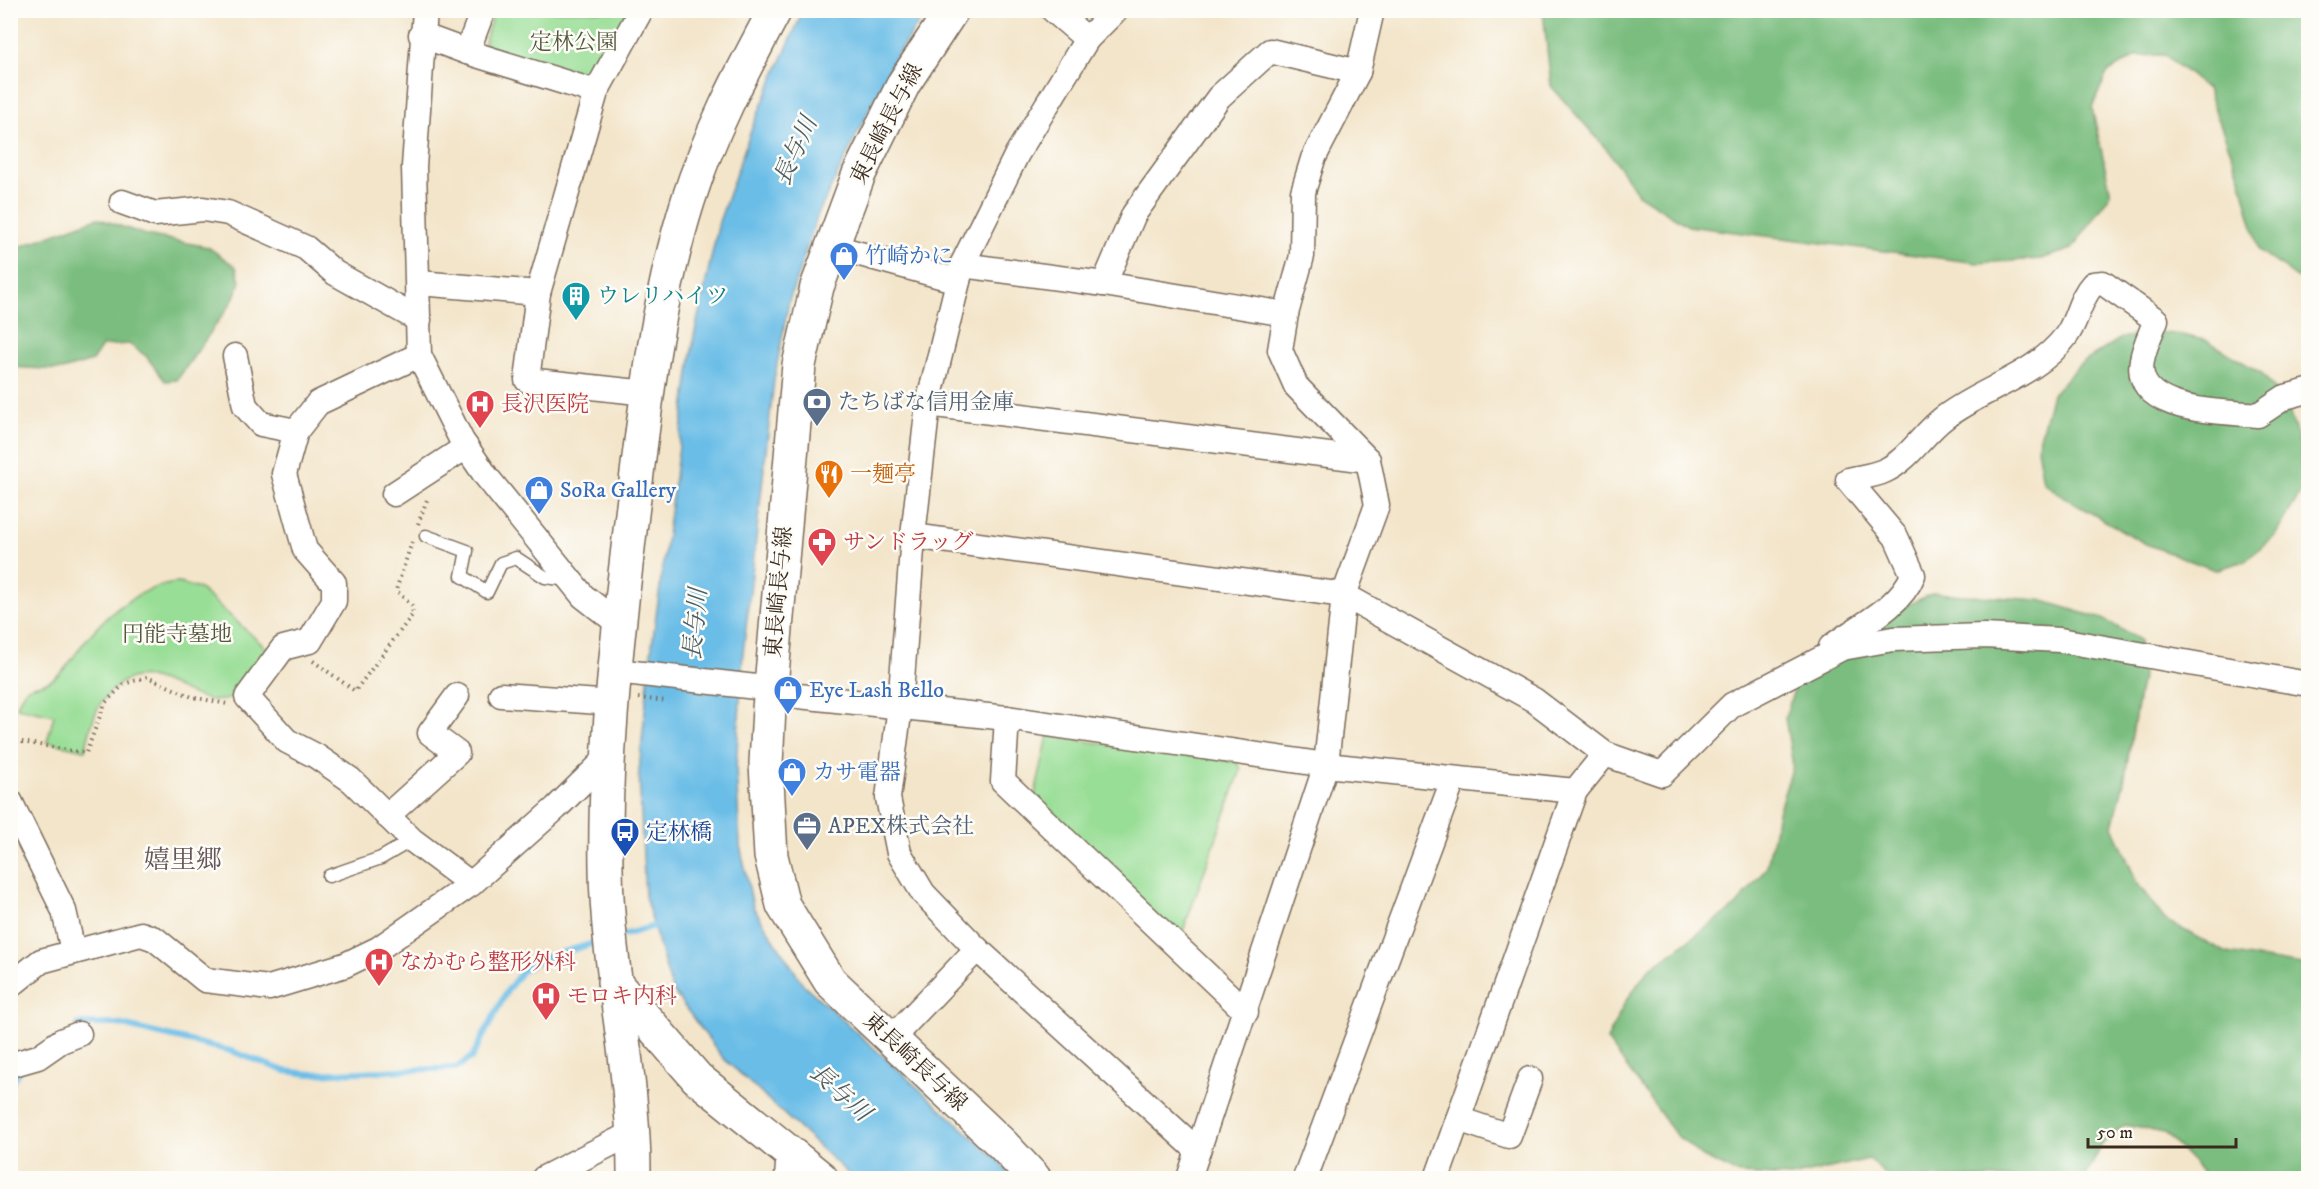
<svg xmlns="http://www.w3.org/2000/svg" width="2319" height="1189" font-family="'IM FELL DW Pica','Noto Serif JP',serif">
	<rect width="100%" height="100%" fill="#fdfcf7"/>
	<filter id="ink" filterUnits="userSpaceOnUse"><feTurbulence type="fractalNoise" baseFrequency=".0167" numOctaves="2"/><feDisplacementMap in="SourceGraphic" scale="12" xChannelSelector="R" yChannelSelector="G"/><feConvolveMatrix kernelMatrix="1 2 1 2 8 2 1 2 1" color-interpolation-filters="sRGB"/></filter>
	<filter id="wash" filterUnits="userSpaceOnUse"><feTurbulence type="fractalNoise" baseFrequency=".008" numOctaves="4" result="noise"/><feDisplacementMap in="SourceGraphic" scale="24" xChannelSelector="R" yChannelSelector="G"/><feGaussianBlur stdDeviation="1.35" result="paint"/><feColorMatrix in="noise" values="0 0 0 0 0 0 0 0 0 0 0 0 0 0 0 0 0 1.4 0 .05"/><feComposite in="paint" operator="in"/></filter>
	<g filter="url(#wash)">
		<rect width="100%" height="100%" fill="#f3e5ca"/>
		<!-- green -->
		<g fill="#99de96" stroke="#6a845a" stroke-width="1.5">
			<path d="M494 11H627L592 81 488 49 484 43Z"/>
			<path d="M179 583 200 589 272 653C263 665 253 685 241 693 198 723 158 652 117 686 111 691 103 698 99 706 92 719 89 735 85 750L47 742 54 715 17 707C26 678 33 691 53 679 67 670 76 652 86 640 108 612 143 585 179 583Z"/>
			<path d="M1048 736 1237 762 1241 769 1182 934 1176 937 1034 799Z"/>
		</g>
		<!-- forest -->
		<g fill="#7abd7f" stroke="#5a744e" stroke-width="1.5">
			<path d="M1543 11H2308V286L2259 250 2239 174 2207 89 2165 55 2136 56 2107 73 2092 108 2111 194 2072 249 2041 259 1978 263 1688 226 1638 194 1609 152 1551 86Z"/>
			<path d="M97 218 146 235 208 247 236 267 240 282 232 302 177 380 165 381 146 356 129 344 102 346 92 361 62 370 11 367V250Z"/>
			<path d="M2155 332 2183 335 2208 341 2261 373 2287 403 2301 449 2302 490 2275 536 2245 561 2215 570 2146 544 2070 501 2043 482 2037 448 2052 394 2078 366 2121 338Z"/>
			<path d="M1934 593 2040 600 2103 619 2140 640 2142 676 2124 782 2113 826 2137 883 2165 920 2227 953 2308 966V1178H2208L2164 1133 2125 1125 2103 1143 2085 1178H1889L1869 1159 1791 1177 1739 1174 1703 1157 1676 1135 1607 1040 1624 1004 1648 970 1737 905 1767 867 1778 812 1793 766 1785 718 1799 674 1847 631Z"/>
		</g>
		<!-- water -->
		<path fill="#6bbde7" stroke="#537482" stroke-width="1.5" d="M803 11H927L894 59 818 214 789 301 774 380 743 653 736 768 740 845 753 907 803 984 1000 1162 1012 1178H853L723 1058 672 990 645 896 639 772 650 660 694 336 719 222 753 125Z"/>
		<g fill="none" stroke-linecap="round" stroke-linejoin="round">
			<!-- stream -->
			<g stroke="#6bbde7" stroke-width="6">
				<path d="M624 935 661 924"/>
				<path d="M78 1024H118L231 1051 285 1071 310 1074 456 1068 472 1057 507 991 522 971 543 958 598 942"/>
				<path d="M10 1086 20 1068"/>
			</g>
		</g>
	</g>
	<g filter="url(#ink)">
		<g fill="none" stroke-linecap="round" stroke-linejoin="round">
			<!-- lane casing -->
			<g stroke="#7b6b5a" stroke-width="15">
				<g id="lane">
					<path d="M426 536 467 551 462 576 487 592 501 563 516 558 545 577 569 580"/>
					<path d="M329 876 381 858 412 840"/>
				</g>
			</g>
			<!-- street casing -->
			<g stroke="#7b6b5a" stroke-width="27">
				<g id="street">
					<path d="M425 10 414 167 419 355 462 441 486 476 583 596 619 624"/>
					<path d="M641 10 596 92 538 293 527 380 647 393"/>
					<path d="M1053 10 1087 39"/>
					<path d="M1116 10 1087 39 1017 154 962 265 928 404 913 536 900 706 888 798 899 853 923 893 977 949 1198 1151"/>
					<path d="M421 35 467 52 596 92"/>
					<path d="M467 52 483 10"/>
					<path d="M122 202 155 214 203 209 228 213 306 248 335 273 419 320"/>
					<path d="M831 246 958 281"/>
					<path d="M962 265 1104 284 1286 314"/>
					<path d="M419 283 538 293"/>
					<path d="M1104 284 1134 214 1219 97 1270 51 1358 72"/>
					<path d="M419 355 318 403 296 431 284 474 305 550 334 583V601L310 641 283 648 247 697 287 741 316 756 351 780 412 840 471 884"/>
					<path d="M235 356 245 406 261 424 296 431"/>
					<path d="M928 404 1368 460"/>
					<path d="M394 494 466 447"/>
					<path d="M913 536 1344 595 1534 700 1605 754 1662 774 1732 705 1842 648 1893 639 1984 636 2060 640 2308 684"/>
					<path d="M1831 647C1859 625 1899 609 1913 575L1896 537 1848 480C1860 477 1873 476 1884 471 1909 460 1923 433 1945 417 1983 388 2036 376 2066 336 2078 320 2079 299 2093 284L2103 283 2156 320C2151 333 2144 347 2142 360 2132 414 2224 411 2258 415L2285 397 2308 391"/>
					<path d="M616 671 756 687 770 693 1007 718 1326 765 1575 791"/>
					<path d="M501 695 613 703"/>
					<path d="M1007 718 1003 781 1246 1012"/>
					<path d="M10 801 64 911 73 951"/>
					<path d="M387 816 457 753 430 733 457 696"/>
					<path d="M10 986 41 961 141 934 155 939 205 980 269 988 345 965 378 949 471 884 556 808 610 755"/>
					<path d="M890 1040 977 949"/>
					<path d="M10 1065 38 1057 61 1041 79 1034"/>
					<path d="M1458 1119 1509 1136 1530 1079"/>
					<path d="M544 1178 634 1132"/>
					<path d="M787 1178 789 1151"/>
					<path d="M1189 1178 1326 765 1344 595 1377 505 1368 460 1296 386 1280 350 1286 314 1302 256 1303 192 1313 159 1358 72 1372 10"/>
					<path d="M1305 1178 1453 780"/>
					<path d="M1437 1178 1575 791 1605 754"/>
				</g>
			</g>
			<!-- secondary casing -->
			<g stroke="#7b6b5a" stroke-width="36">
				<g id="secondary">
					<path d="M614 982 697 1078 821 1178"/>
					<path d="M634 1178C635 1074 607 972 606 868 604 750 618 631 632 514 645 409 656 303 688 201 709 134 742 72 775 10"/>
				</g>
			</g>
			<!-- primary casing -->
			<g stroke="#7b6b5a" stroke-width="36">
				<path id="primary" d="M952 10 904 83 859 174 817 287 799 365 769 709 766 763 771 856 783 905 830 981 1003 1145 1034 1178"/>
			</g>
			<!-- path -->
			<g stroke="#7b6b5a" stroke-width="4" stroke-dasharray="1.5 4.5" stroke-linecap="butt">
				<path d="M418 524 428 497"/>
				<path d="M313 661 355 691 413 614 412 606 396 590 412 542"/>
				<path d="M638 698 667 701"/>
				<path d="M10 740 86 753 105 703 124 684 147 677 192 697 227 704"/>
			</g>
			<!-- lane -->
			<use href="#lane" stroke="#fff" stroke-width="12"/>
			<!-- street -->
			<use href="#street" stroke="#fff" stroke-width="24"/>
			<!-- secondary -->
			<use href="#secondary" stroke="#fff" stroke-width="33"/>
			<!-- primary -->
			<use href="#primary" stroke="#fff" stroke-width="33"/>
		</g>
	</g>
	<!-- icons -->
	<defs>
		<g id="shop-pin" transform="scale(1.5)"><path d="M0 17L-7.5 6A9.5 9.5 0 1 1 7.5 6Z" fill="#3f7fe0" stroke="#fdfcf7"/><path d="M-5-2.5h2.3a2.7 3.5 0 0 1 5.4 0H5L5.5 6h-11ZM-1.5-2.5h3a1.5 2.3 0 0 0-3 0Z" fill="#fff"/></g>
		<g id="building-pin" transform="scale(1.5)"><path d="M0 17L-7.5 6A9.5 9.5 0 1 1 7.5 6Z" fill="#0f9aa8" stroke="#fdfcf7"/><path d="M-4-6H4V6H1V3H-1V6H-4ZM-2.5-4.3h1.7v1.8h-1.7ZM.8-4.3h1.7v1.8H.8ZM-2.5-1h1.7V.8h-1.7ZM.8-1h1.7V.8H.8Z" fill="#fff"/></g>
		<g id="bank-pin" transform="scale(1.5)"><path d="M0 17L-7.5 6A9.5 9.5 0 1 1 7.5 6Z" fill="#5c6f8a" stroke="#fdfcf7"/><path d="M-6-4H6V4H-6ZM0-2.3a2.3 2.3 0 1 0 0 4.6a2.3 2.3 0 1 0 0-4.6Z" fill="#fff"/></g>
		<g id="hospital-pin" transform="scale(1.5)"><path d="M0 17L-7.5 6A9.5 9.5 0 1 1 7.5 6Z" fill="#e0444e" stroke="#fdfcf7"/><path d="M-5-5h3v3.5h4V-5h3V5h-3V1.5h-4V5h-3Z" fill="#fff"/></g>
		<g id="restaurant-pin" transform="scale(1.5)"><path d="M0 17L-7.5 6A9.5 9.5 0 1 1 7.5 6Z" fill="#e8710a" stroke="#fdfcf7"/><path d="M-5-6h1v4h1v-4h1v4h1v-4h1v5L-1.5 .5V6h-2V.5L-5-1ZM5-6V6H3V1.5H1.5Q1.5-4 5-6Z" fill="#fff"/></g>
		<g id="pharmacy-pin" transform="scale(1.5)"><path d="M0 17L-7.5 6A9.5 9.5 0 1 1 7.5 6Z" fill="#e0444e" stroke="#fdfcf7"/><path d="M-2-6h4v4h4v4h-4v4h-4v-4h-4v-4h4Z" fill="#fff"/></g>
		<g id="office-pin" transform="scale(1.5)"><path d="M0 17L-7.5 6A9.5 9.5 0 1 1 7.5 6Z" fill="#5c6f8a" stroke="#fdfcf7"/><path d="M-6-3h4V-5.5h4V-3h4V5H-6ZM-1-4.5V-3h2v-1.5ZM-6 0V1H6V0Z" fill="#fff"/></g>
		<g id="bus-pin" transform="scale(1.5)"><path d="M0 17L-7.5 6A9.5 9.5 0 1 1 7.5 6Z" fill="#1a4fb4" stroke="#fdfcf7"/><path d="M-5-6H5V4H4V6H2V4H-2V6H-4V4H-5ZM-3.5-4V0h7V-4ZM-3.5 1.2v1.5H-2V1.2ZM2 1.2v1.5H3.5V1.2Z" fill="#fff"/></g>
	</defs>
	<g fill-rule="evenodd">
		<use href="#shop-pin" x="844" y="256"/>
		<use href="#building-pin" x="576" y="296"/>
		<use href="#bank-pin" x="817" y="402"/>
		<use href="#hospital-pin" x="480" y="404"/>
		<use href="#restaurant-pin" x="829" y="474"/>
		<use href="#shop-pin" x="539" y="490"/>
		<use href="#pharmacy-pin" x="822" y="542"/>
		<use href="#shop-pin" x="788" y="690"/>
		<use href="#shop-pin" x="792" y="772"/>
		<use href="#office-pin" x="807" y="826"/>
		<use href="#bus-pin" x="625" y="832"/>
		<use href="#hospital-pin" x="379" y="962"/>
		<use href="#hospital-pin" x="546" y="996"/>
	</g>
	<g text-anchor="middle" dominant-baseline="central" stroke-width="5" stroke-linejoin="round" paint-order="stroke">
		<!-- park labels -->
		<g font-size="22" fill="#52573c" stroke="#fdfcf7">
			<text x="574" y="42">定林公園</text>
			<text x="177" y="634">円能寺墓地</text>
		</g>
		<!-- street labels -->
		<g font-size="22" fill="#3b2a1e" stroke="#fdfcf7">
			<text transform="translate(887 124) rotate(-63)">東長崎長与線</text>
			<text transform="translate(779 592) rotate(-85)">東長崎長与線</text>
			<text transform="translate(915 1062) rotate(43)">東長崎長与線</text>
		</g>
		<!-- shop labels -->
		<g font-size="22" fill="#366cbe" stroke="#fdfcf7" text-anchor="start">
			<text x="865" y="256">竹崎かに</text>
			<text x="560" y="490">SoRa Gallery</text>
			<text x="809" y="690">Eye Lash Bello</text>
			<text x="813" y="772">カサ電器</text>
		</g>
		<!-- culture labels -->
		<g font-size="22" fill="#0d838f" stroke="#fdfcf7" text-anchor="start">
			<text x="597" y="296">ウレリハイツ</text>
		</g>
		<!-- service labels -->
		<g font-size="22" fill="#4e5e75" stroke="#fdfcf7" text-anchor="start">
			<text x="838" y="402">たちばな信用金庫</text>
			<text x="828" y="826">APEX株式会社</text>
		</g>
		<!-- health labels -->
		<g font-size="22" fill="#be3a42" stroke="#fdfcf7" text-anchor="start">
			<text x="501" y="404">長沢医院</text>
			<text x="843" y="542">サンドラッグ</text>
			<text x="400" y="962">なかむら整形外科</text>
			<text x="567" y="996">モロキ内科</text>
		</g>
		<!-- food labels -->
		<g font-size="22" fill="#c56008" stroke="#fdfcf7" text-anchor="start">
			<text x="850" y="474">一麺亭</text>
		</g>
		<!-- transit labels -->
		<g font-size="22" fill="#164399" stroke="#fdfcf7" text-anchor="start">
			<text x="646" y="832">定林橋</text>
		</g>
		<!-- water labels -->
		<g font-size="24" font-style="italic" fill="#4c5d64" stroke="#fdfcf7">
			<text transform="translate(796 151) rotate(-66)">長与川</text>
			<text transform="translate(696 624) rotate(-85)">長与川</text>
			<text transform="translate(840 1093) rotate(42)">長与川</text>
		</g>
		<!-- quarter labels -->
		<g font-size="26" fill="#66565d" stroke="#fdfcf7">
			<text x="183" y="860">嬉里郷</text>
		</g>
	</g>
	<!-- margin -->
	<rect width="2319" height="1189" fill="none" stroke="#fdfcf7" stroke-width="36"/>
	<!-- scale -->
	<path d="M2088 1138v9h148v-9" fill="none" stroke="#3b2a1e" stroke-width="3"/>
	<text x="2097" y="1138" font-size="18" fill="#3b2a1e" stroke="#fdfcf7" stroke-width="4.5" paint-order="stroke">50 m</text>
</svg>
